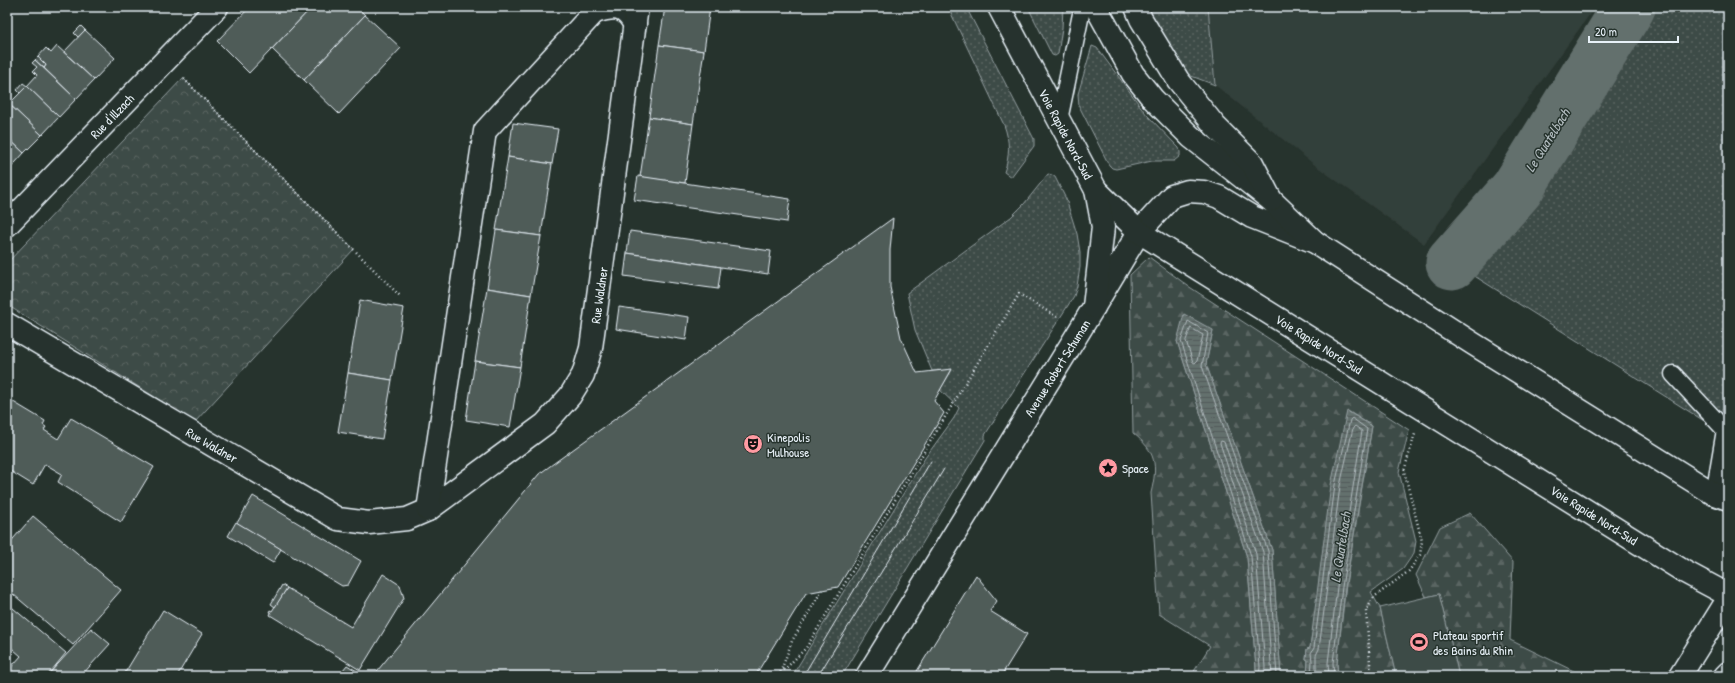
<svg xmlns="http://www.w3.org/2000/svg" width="1735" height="683" font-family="'Patrick Hand',sans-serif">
	<defs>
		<pattern id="grass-dots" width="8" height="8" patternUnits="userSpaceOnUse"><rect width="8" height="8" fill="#3e4b47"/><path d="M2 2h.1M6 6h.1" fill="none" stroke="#5a6562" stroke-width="1.8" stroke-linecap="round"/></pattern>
		<pattern id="forest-firs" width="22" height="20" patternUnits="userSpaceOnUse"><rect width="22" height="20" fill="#3e4b47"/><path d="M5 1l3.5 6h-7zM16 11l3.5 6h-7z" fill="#5a6562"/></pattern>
		<pattern id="park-crowns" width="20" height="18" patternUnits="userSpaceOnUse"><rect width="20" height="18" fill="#3e4b47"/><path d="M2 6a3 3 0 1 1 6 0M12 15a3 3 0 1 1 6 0" fill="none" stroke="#5a6562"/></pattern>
		<pattern id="water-rules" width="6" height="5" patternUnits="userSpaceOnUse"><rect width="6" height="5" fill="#636f6d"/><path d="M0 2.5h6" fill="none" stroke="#535a5a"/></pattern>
	</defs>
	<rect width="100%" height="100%" fill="#26332d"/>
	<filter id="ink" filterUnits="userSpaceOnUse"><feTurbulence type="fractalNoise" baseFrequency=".025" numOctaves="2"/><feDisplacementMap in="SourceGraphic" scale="8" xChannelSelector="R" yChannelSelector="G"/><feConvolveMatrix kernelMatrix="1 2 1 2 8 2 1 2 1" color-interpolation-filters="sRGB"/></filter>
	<g filter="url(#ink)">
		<!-- built -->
		<path fill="#333f3a" d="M1208 7H1595L1424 244 1316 166 1215 85Z"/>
		<!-- grass -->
		<g fill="url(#grass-dots)" stroke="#939ea0">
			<path d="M948 7H966L1034 139V146L1011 177 1004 172C1010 156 1010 141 1004 125Z"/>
			<path d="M1028 7H1063L1062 28 1058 54 1055 56 1052 55Z"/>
			<path d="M1147 7H1208L1215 85 1186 74 1165 42Z"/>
			<path d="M1649 7H1728V436L1465 270 1534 193Z"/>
			<path d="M1092 46 1097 48 1147 115 1179 148 1180 152V156L1174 161H1152L1116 169 1112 168 1109 165 1079 106 1078 94Z"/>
			<path d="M1048 174 1052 175 1055 177 1066 199 1077 234 1080 252V267L1077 286 1074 296 985 435V440L842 676H792L925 458 954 418 959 408 940 390 952 370 932 371 915 330 907 293 1011 217 1024 204Z"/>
		</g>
		<!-- forest -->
		<g fill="url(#forest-firs)" stroke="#939ea0">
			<path d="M1149 257 1188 286 1409 430 1399 472 1416 541 1414 553 1403 569 1371 592 1380 608 1396 676H1338L1337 664 1346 584 1372 426 1348 411 1310 648 1307 649 1306 659 1308 660 1307 676H1281L1272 550 1206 364 1213 330 1177 341 1247 557 1256 668 1255 676H1191L1210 646 1159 614 1151 493C1158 464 1156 452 1133 433L1130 275Z"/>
			<path d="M1470 513 1513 562 1510 640 1584 676H1459L1439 594 1426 597 1416 575 1440 527Z"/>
		</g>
		<!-- park -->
		<path fill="url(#park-crowns)" stroke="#939ea0" d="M183 78 354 249 195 422 7 305V263Z"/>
		<!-- pitch -->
		<path fill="#3e4b47" stroke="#939ea0" d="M1439 594 1459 676H1396L1380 608Z"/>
		<!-- water -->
		<g fill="url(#water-rules)" stroke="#98a3a5">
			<path d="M1184 314 1213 330 1206 364 1272 550 1281 676H1255L1256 668 1247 557 1177 341Z"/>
			<path d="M1347 411 1372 426 1345 588 1337 664 1338 676H1307L1308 660 1306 659 1307 649 1310 648 1331 485Z"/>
		</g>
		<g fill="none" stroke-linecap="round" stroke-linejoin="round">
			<!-- shore -->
			<g stroke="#b3bdc0" stroke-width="1">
				<path d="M1191 328 1203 335 1197 361 1195 363 1193 362 1186 341Z"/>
				<path d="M1259 676 1260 667 1251 556 1181 341 1188 321 1208 333 1202 366 1268 551 1277 676"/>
				<path d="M1264 676 1265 667 1256 554 1220 443 1221 441 1224 442 1263 552 1272 676"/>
				<path d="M1311 676 1312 661 1311 653 1314 648 1335 485 1350 420 1352 418 1367 429 1342 587 1333 663 1334 676"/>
				<path d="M1316 676V655L1319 649 1340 486 1353 428 1355 426 1362 431 1337 587 1328 663 1329 676"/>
			</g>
			<!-- river -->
			<path stroke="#636f6d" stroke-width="53" d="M1452 263 1517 189 1629 7"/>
		</g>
		<!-- building -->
		<g fill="#505c59" stroke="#e8f1f8">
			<path d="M250 7H312L249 73 217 41Z"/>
			<path d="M312 7H357L365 15 304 80 272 49Z"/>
			<path d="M665 7H710L704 51 659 45Z"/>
			<path d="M365 15 401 48 339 114 304 80Z"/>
			<path d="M81 26 85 30 78 37 74 33Z"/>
			<path d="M85 30 115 58 94 80 64 52Z"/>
			<path d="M659 45 704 51 693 124 649 117Z"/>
			<path d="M57 46 94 80 76 99 44 68 46 65 38 57 46 48 51 53Z"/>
			<path d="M38 57 46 65 44 68 35 60Z"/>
			<path d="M35 60 76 99 59 117 27 86 37 75 33 71 37 67 32 63Z"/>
			<path d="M23 83 27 86 20 93 17 90Z"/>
			<path d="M27 86 59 117 42 135 9 104Z"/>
			<path d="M9 104 42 135 24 153 7 137V107Z"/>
			<path d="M649 117 693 124 685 183 640 177Z"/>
			<path d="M513 123 558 129 552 164 508 157Z"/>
			<path d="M7 137 24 153 7 172Z"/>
			<path d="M508 157 552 164 541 236 496 230Z"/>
			<path d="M638 176 790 199 787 222 634 200Z"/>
			<path d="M893 218 890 250V287L901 338 917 373 952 369 934 401 944 413 838 587 806 593 755 676H373L539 474Z"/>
			<path d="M496 230 541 236 531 295 487 288Z"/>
			<path d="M630 231 771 251 768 274 627 253Z"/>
			<path d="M627 253 721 267 718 289 624 276Z"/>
			<path d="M487 288 531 295 520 367 475 361Z"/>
			<path d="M360 300 404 308 392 380 348 373Z"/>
			<path d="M619 307 689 317 686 340 616 329Z"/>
			<path d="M475 361 520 367 510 427 466 420Z"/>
			<path d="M348 373 392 380 382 439 338 432Z"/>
			<path d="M7 396 11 398 10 400 45 421 43 425 46 427 44 430 58 439 71 418 154 467 121 522 58 482 62 474 45 464 33 485 7 469Z"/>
			<path d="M253 496 361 561 348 585 342 586 237 523Z"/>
			<path d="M33 516 121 590 73 645 7 589V546Z"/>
			<path d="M236 522 281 549 273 563 228 536Z"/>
			<path d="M383 574 400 585 404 598 360 670 270 615 271 613 269 612 270 610 272 611 287 588 351 627Z"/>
			<path d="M976 575 997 601 990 611 1027 634 1001 676H914Z"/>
			<path d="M282 585 287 588 275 607 271 604Z"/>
			<path d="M7 603 66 653 47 676H7V672L21 656 7 644Z"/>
			<path d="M163 610 202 634 177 676H123Z"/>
			<path d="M91 628 110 644 81 676H47Z"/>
			<path d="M347 665 365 676H338Z"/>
		</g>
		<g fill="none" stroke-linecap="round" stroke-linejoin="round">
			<!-- service casing -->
			<g stroke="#e8f1f8" stroke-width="19">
				<g id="service">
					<path d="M1059 120 1081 14V7"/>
					<path d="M1673 374 1725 430 1714 494"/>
				</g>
			</g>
			<!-- minor casing -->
			<g stroke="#e8f1f8" stroke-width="25">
				<g id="minor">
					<path d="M595 12C615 6 624 5 635 25"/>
					<path d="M7 225 217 7"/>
					<path d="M7 324 338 519 369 523 407 519 428 510 545 424 570 396 583 375 591 348 637 7"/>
					<path d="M428 510 485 131 599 7"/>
				</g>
			</g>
			<!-- secondary casing -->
			<g stroke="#e8f1f8" stroke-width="25">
				<path id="secondary" d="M1725 676 1728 673"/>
			</g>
			<!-- primary casing -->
			<g stroke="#e8f1f8" stroke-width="25">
				<path id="primary" d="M867 676 1080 330 1139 232 1172 196 1188 191 1204 192 1219 197 1252 217 1315 242"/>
			</g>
			<!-- trunk casing -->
			<g stroke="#e8f1f8" stroke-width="25">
				<g id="trunk">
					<path d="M999 7 1096 190 1139 232 1685 572 1728 595"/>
					<path d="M1096 7 1133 74 1153 99 1191 137 1271 200 1315 242 1472 343 1714 494 1728 499"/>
					<path d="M1094 307 1103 227 1096 190"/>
					<path d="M1680 676 1728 599"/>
				</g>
			</g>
			<!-- motorway casing -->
			<g stroke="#e8f1f8" stroke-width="25">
				<path id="motorway" d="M1136 7 1141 19 1178 80 1215 126 1252 163 1271 200"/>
			</g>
			<!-- path -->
			<g stroke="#e8f1f8" stroke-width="2.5" stroke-dasharray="1 3" stroke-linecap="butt">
				<path d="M184 79 400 296"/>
				<path d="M781 673 806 648 1019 294 1057 317"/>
				<path d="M779 676 792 641 822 590"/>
				<path d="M1371 676 1366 611 1374 597 1409 571 1420 555 1422 541 1404 471 1415 434"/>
			</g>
			<!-- service -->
			<use href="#service" stroke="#26332d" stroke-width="16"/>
			<!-- minor -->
			<use href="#minor" stroke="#26332d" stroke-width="22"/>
			<!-- secondary -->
			<use href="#secondary" stroke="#26332d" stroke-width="22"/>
			<!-- primary -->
			<use href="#primary" stroke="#26332d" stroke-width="22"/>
			<!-- trunk -->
			<use href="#trunk" stroke="#26332d" stroke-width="22"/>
			<!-- motorway -->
			<use href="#motorway" stroke="#26332d" stroke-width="22"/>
			<!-- tram -->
			<g stroke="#e8f1f8" stroke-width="1">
				<path d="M803 676 931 461"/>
				<path d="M818 676 944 469"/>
			</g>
		</g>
	</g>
	<!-- icons -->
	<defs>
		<g id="theatre-disc" transform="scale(1)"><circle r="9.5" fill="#ff9aa2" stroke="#26332d"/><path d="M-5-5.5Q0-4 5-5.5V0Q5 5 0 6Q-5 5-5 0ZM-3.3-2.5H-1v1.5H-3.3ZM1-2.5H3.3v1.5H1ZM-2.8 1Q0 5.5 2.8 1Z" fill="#111"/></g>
		<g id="sight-disc" transform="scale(1)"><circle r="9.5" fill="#ff9aa2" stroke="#26332d"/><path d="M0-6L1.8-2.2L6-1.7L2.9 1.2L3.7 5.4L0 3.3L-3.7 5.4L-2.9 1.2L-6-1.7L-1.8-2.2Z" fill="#111"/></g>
		<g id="stadium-disc" transform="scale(1)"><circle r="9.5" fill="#ff9aa2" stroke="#26332d"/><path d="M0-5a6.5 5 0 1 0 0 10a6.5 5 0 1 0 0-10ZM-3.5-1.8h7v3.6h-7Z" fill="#111"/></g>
	</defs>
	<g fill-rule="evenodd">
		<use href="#theatre-disc" x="753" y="444"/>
		<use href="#sight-disc" x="1108" y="468"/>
		<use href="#stadium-disc" x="1419" y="642"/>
	</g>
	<g text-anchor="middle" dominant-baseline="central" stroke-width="3" stroke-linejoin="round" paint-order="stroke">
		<!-- street labels -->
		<g font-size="13" fill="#e8f1f8" stroke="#26332d">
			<text transform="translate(112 116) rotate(-46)">Rue d'Illzach</text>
			<text transform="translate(1066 134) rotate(62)">Voie Rapide Nord-Sud</text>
			<text transform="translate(599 295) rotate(-82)">Rue Waldner</text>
			<text transform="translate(1319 344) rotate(32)">Voie Rapide Nord-Sud</text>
			<text transform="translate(1057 368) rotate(-58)">Avenue Robert Schuman</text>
			<text transform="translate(212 445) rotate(30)">Rue Waldner</text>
			<text transform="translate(1594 515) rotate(32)">Voie Rapide Nord-Sud</text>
		</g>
		<!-- poi labels -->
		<g font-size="13" fill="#e8f1f8" stroke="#26332d" text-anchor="start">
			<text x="767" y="437">Kinepolis<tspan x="767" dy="15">Mulhouse</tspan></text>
			<text x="1122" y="468">Space</text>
			<text x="1433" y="635">Plateau sportif<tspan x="1433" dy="15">des Bains du Rhin</tspan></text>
		</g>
		<!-- water labels -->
		<g font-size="14" font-style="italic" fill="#b3bdc0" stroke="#26332d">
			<text transform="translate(1547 140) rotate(-58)">Le Quatelbach</text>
			<text transform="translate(1340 547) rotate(-81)">Le Quatelbach</text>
		</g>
	</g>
	<!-- margin -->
	<rect width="1735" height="683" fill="none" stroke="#26332d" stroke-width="24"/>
	<rect x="12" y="12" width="1711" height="659" fill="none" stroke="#e8f1f8" stroke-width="1.5" filter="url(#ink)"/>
	<!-- scale -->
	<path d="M1589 36v6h89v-6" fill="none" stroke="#e8f1f8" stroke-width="2"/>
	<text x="1595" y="36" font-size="12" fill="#e8f1f8" stroke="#26332d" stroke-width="3" paint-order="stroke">20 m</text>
</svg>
